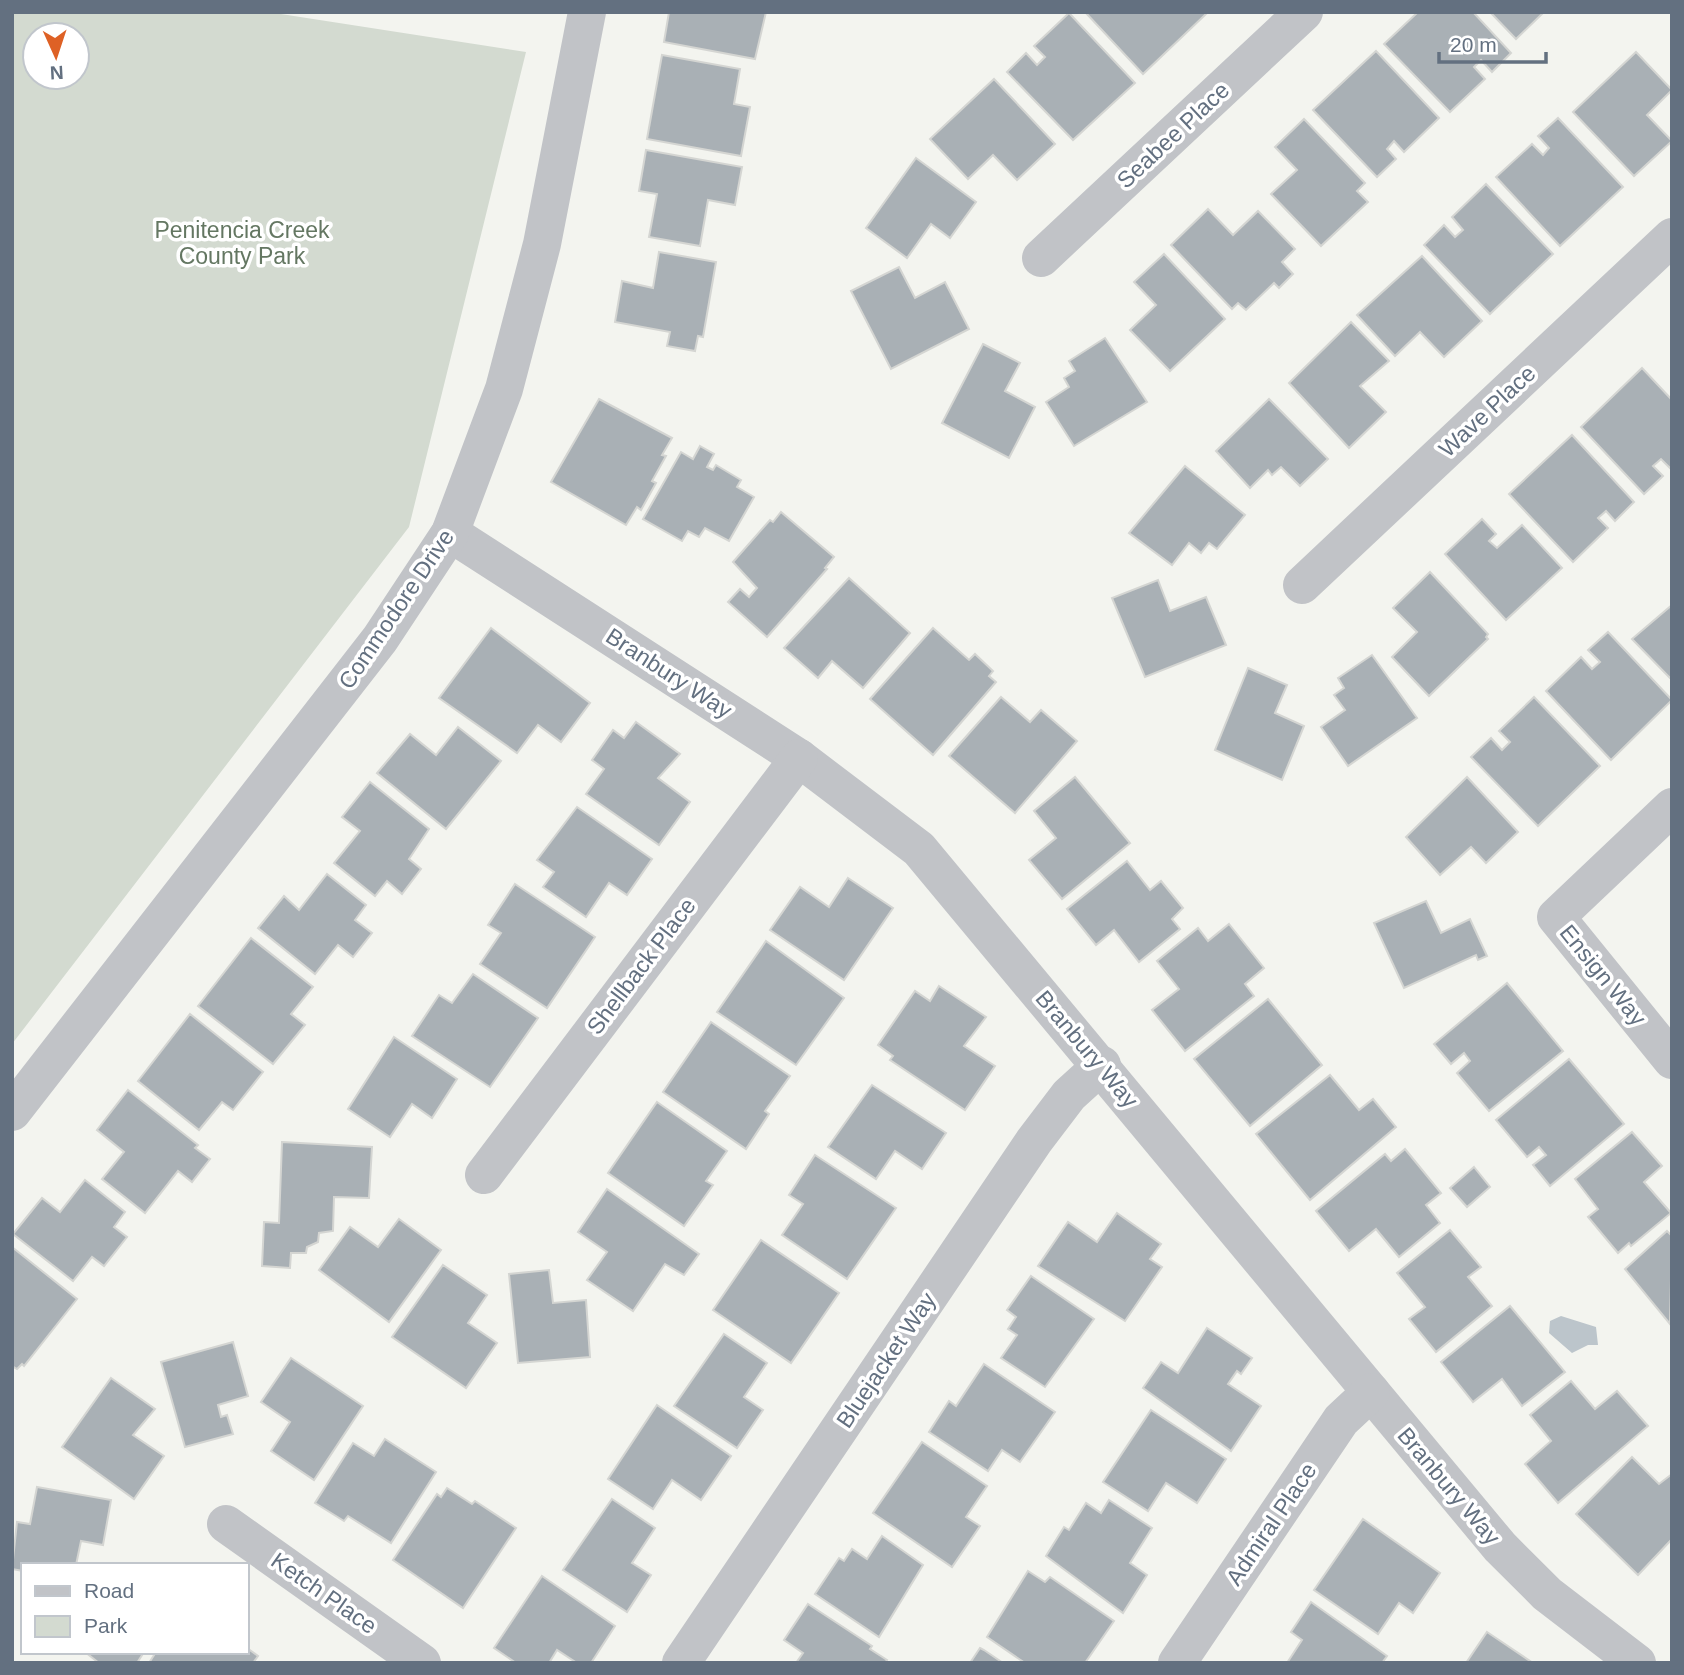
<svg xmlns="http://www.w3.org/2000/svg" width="1684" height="1675" font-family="Helvetica,sans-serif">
	<rect width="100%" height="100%" fill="#f3f4ef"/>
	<!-- green -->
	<path fill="#d3dad0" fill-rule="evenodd" d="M12 12H268L526 52 409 527 12 1044ZM35 35H77V77H35Z"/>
	<!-- water -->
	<path fill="#bcc5cb" d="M1561 1316 1596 1327 1598 1345H1588L1572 1353 1549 1333 1550 1321Z"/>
	<!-- building -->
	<g fill="#a9b0b5" stroke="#d4d5d2" stroke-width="2">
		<path d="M669 12H766L755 59 664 42Z"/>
		<path d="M1085 12H1204L1206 14 1143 74Z"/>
		<path d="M1418 12H1473L1511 53 1492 72 1481 60 1474 67 1485 79 1450 112 1384 44Z"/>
		<path d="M1490 12H1544L1516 39Z"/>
		<path d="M1069 13 1135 83 1073 140 1007 72 1026 53 1037 65 1045 57 1034 46Z"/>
		<path d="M1376 51 1439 118 1404 152 1394 141 1387 149 1396 159 1377 177 1313 110Z"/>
		<path d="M1636 52 1672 90 1647 115 1672 141 1634 176 1573 112Z"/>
		<path d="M662 55 740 69 734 104 750 107 741 156 647 139Z"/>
		<path d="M994 79 1055 144 1017 180 993 155 968 179 930 139Z"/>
		<path d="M1558 118 1623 187 1560 246 1496 177 1532 144 1543 155 1549 148 1538 136Z"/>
		<path d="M1304 119 1365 183 1357 191 1368 202 1321 246 1271 194 1297 170 1275 147Z"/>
		<path d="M646 150 742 167 735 205 708 200 700 246 649 237 657 194 639 191Z"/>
		<path d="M916 158 976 202 950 238 931 224 907 258 866 228Z"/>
		<path d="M1486 184 1553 254 1490 314 1424 245 1444 225 1455 237 1463 230 1452 217Z"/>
		<path d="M1208 209 1233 235 1258 211 1295 249 1282 262 1293 274 1279 288 1274 283 1246 310 1238 303 1232 309 1171 245Z"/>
		<path d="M659 252 716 262 703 337 698 336 695 351 667 346 670 332 615 322 622 281 653 288Z"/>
		<path d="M1164 254 1225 319 1170 371 1130 330 1156 305 1134 282Z"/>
		<path d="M1422 256 1482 321 1444 357 1420 332 1395 356 1357 315Z"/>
		<path d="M899 267 915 298 945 282 969 329 891 369 851 291Z"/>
		<path d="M1351 322 1389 361 1360 386 1386 412 1349 448 1289 383Z"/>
		<path d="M1105 338 1147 402 1074 446 1046 402 1069 387 1064 378 1075 371 1069 361Z"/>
		<path d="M983 344 1020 363 1005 391 1035 407 1009 458 942 423Z"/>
		<path d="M1642 368 1672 400V466L1670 468 1661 459 1653 466 1663 476 1644 494 1581 427Z"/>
		<path d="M599 399 672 438 662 455 666 456 652 481 656 483 641 510 637 507 626 525 551 482Z"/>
		<path d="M1269 399 1328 459 1300 486 1281 467 1272 475 1268 470 1250 488 1216 451Z"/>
		<path d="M1572 435 1634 502 1615 521 1606 511 1598 518 1608 528 1573 562 1509 494Z"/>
		<path d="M700 446 714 454 707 467 713 470 716 465 741 480 737 487 754 497 729 541 705 528 699 537 688 531 682 541 643 519 681 452 693 459Z"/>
		<path d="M1185 466 1245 515 1217 549 1209 543 1201 553 1189 543 1172 565 1129 533Z"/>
		<path d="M781 512 834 557 825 568 827 569 767 637 728 602 740 589 749 597 757 588 733 562 770 520 773 522Z"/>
		<path d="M1482 519 1496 534 1489 541 1497 548 1522 525 1562 568 1506 620 1445 554Z"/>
		<path d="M1430 572 1488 634 1486 637 1488 639 1429 696 1392 657 1417 632 1393 608Z"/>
		<path d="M849 578 910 633 863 688 832 661 818 678 784 648Z"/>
		<path d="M1158 580 1170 611 1206 597 1226 645 1145 677 1112 598Z"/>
		<path d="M1672 605V680L1632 639Z"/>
		<path d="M491 628 590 703 561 742 538 725 517 753 439 698Z"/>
		<path d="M933 628 969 660 975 654 993 671 989 676 996 682 933 755 870 699Z"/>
		<path d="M1608 632 1672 700 1611 760 1546 691 1581 657 1592 669 1600 662 1588 650Z"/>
		<path d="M1372 655 1417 718 1348 766 1321 727 1345 710 1334 695 1344 688 1338 678Z"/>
		<path d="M1248 668 1287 685 1275 713 1304 726 1282 780 1215 750Z"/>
		<path d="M1001 697 1030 722 1041 710 1077 741 1015 813 949 756Z"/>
		<path d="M1534 697 1600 766 1538 826 1471 757 1491 738 1502 750 1510 742 1499 731Z"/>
		<path d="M636 722 680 754 658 778 690 802 659 845 586 794 604 769 592 760 613 730 624 738Z"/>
		<path d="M458 727 501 761 446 829 377 773 410 734 436 755Z"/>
		<path d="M1075 777 1130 843 1062 899 1029 860 1056 838 1034 811Z"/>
		<path d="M1467 777 1518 832 1486 863 1471 847 1440 875 1406 837Z"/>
		<path d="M370 782 429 829 409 859 421 869 402 894 387 881 375 896 334 863 360 831 342 817Z"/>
		<path d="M577 807 652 859 627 895 609 883 586 917 543 887 554 872 537 860Z"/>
		<path d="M1127 861 1150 890 1161 881 1183 908 1172 919 1180 929 1139 962 1114 930 1096 945 1067 909Z"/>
		<path d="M327 874 366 905 355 920 372 933 353 957 338 945 315 974 258 928 284 896 299 910Z"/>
		<path d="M848 878 893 908 844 980 770 930 800 887 829 907Z"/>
		<path d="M515 884 595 937 547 1008 480 964 501 933 488 925Z"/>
		<path d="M1426 901 1441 933 1470 919 1487 956 1478 960 1476 955 1404 988 1374 923Z"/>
		<path d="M1229 924 1264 968 1245 984 1254 996 1185 1051 1152 1010 1179 989 1157 961 1198 928 1208 941Z"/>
		<path d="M251 938 313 987 291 1014 305 1025 273 1064 198 1006Z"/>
		<path d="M766 941 844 998 796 1065 717 1012Z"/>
		<path d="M473 974 538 1018 490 1087 412 1036 439 995 452 1003Z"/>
		<path d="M1507 983 1563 1051 1489 1111 1457 1073 1470 1061 1464 1053 1451 1064 1434 1044Z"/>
		<path d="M939 986 986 1017 964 1046 995 1066 965 1110 890 1060 893 1056 878 1045 915 991 930 1001Z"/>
		<path d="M1268 999 1322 1065 1250 1126 1194 1059Z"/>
		<path d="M190 1014 263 1072 233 1110 222 1102 199 1130 138 1081Z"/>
		<path d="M711 1022 790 1076 765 1111 769 1114 746 1149 663 1092Z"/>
		<path d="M394 1037 457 1079 432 1118 412 1104 390 1137 348 1109Z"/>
		<path d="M1569 1059 1624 1124 1550 1186 1533 1165 1546 1155 1539 1147 1527 1157 1496 1120Z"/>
		<path d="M1330 1075 1359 1110 1373 1099 1396 1127 1310 1200 1256 1134Z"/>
		<path d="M872 1085 946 1133 922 1169 895 1151 876 1179 828 1147Z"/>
		<path d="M128 1090 198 1145 195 1148 210 1159 192 1182 178 1171 145 1213 102 1179 124 1152 97 1130Z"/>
		<path d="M657 1102 727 1151 706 1181 713 1185 684 1226 608 1173Z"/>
		<path d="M1632 1132 1662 1166 1644 1182 1671 1213 1631 1246 1629 1243 1618 1253 1588 1217 1598 1209 1575 1179Z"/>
		<path d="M282 1142 372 1147 369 1198 334 1197 333 1231 319 1233 318 1242 307 1247 306 1253H291L290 1268 262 1266 264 1222 279 1223Z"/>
		<path d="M1405 1149 1441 1193 1426 1205 1440 1223 1399 1257 1376 1229 1349 1251 1316 1211 1385 1154 1391 1161Z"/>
		<path d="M815 1155 896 1208 847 1279 782 1235 803 1204 789 1195Z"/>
		<path d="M1474 1167 1490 1187 1467 1207 1450 1188Z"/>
		<path d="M85 1180 125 1212 114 1227 127 1237 104 1266 92 1257 73 1281 13 1234 42 1198 60 1212Z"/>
		<path d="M607 1189 699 1254 684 1275 665 1264 633 1311 587 1280 607 1252 578 1232Z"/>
		<path d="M1117 1213 1161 1244 1150 1259 1162 1267 1125 1321 1038 1266 1068 1222 1097 1242Z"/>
		<path d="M399 1219 441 1250 389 1322 319 1270 350 1227 378 1247Z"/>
		<path d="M1450 1230 1481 1267 1468 1277 1492 1306 1436 1352 1409 1319 1425 1307 1397 1273Z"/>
		<path d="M1667 1231 1672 1236 1670 1324 1625 1269Z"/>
		<path d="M761 1240 839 1293 791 1363 713 1310Z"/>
		<path d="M12 1247 77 1299 24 1366 22 1364 17 1369 12 1366Z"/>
		<path d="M443 1265 487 1295 468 1323 497 1343 466 1388 392 1337Z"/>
		<path d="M549 1270 553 1303 586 1300 590 1357 518 1363 509 1274Z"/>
		<path d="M1031 1276 1094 1319 1045 1387 1001 1358 1017 1335 1008 1329 1016 1317 1007 1310Z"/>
		<path d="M1510 1306 1565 1372 1522 1406 1502 1379 1473 1402 1441 1362Z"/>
		<path d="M1207 1328 1252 1358 1241 1374 1237 1371 1228 1384 1261 1406 1231 1451 1143 1388 1161 1362 1178 1373Z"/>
		<path d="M724 1334 767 1363 744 1397 763 1410 737 1448 674 1406Z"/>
		<path d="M233 1342 248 1396 218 1405 221 1417 227 1415 233 1434 185 1447 161 1362Z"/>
		<path d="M291 1358 363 1406 314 1480 271 1451 290 1422 261 1402Z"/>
		<path d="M984 1364 1055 1412 1020 1462 1002 1450 988 1471 929 1432 949 1401 956 1406Z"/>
		<path d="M111 1378 155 1409 133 1435 164 1456 134 1499 62 1447Z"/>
		<path d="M1571 1381 1595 1409 1617 1391 1648 1426 1558 1503 1525 1464 1551 1441 1530 1415Z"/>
		<path d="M657 1405 731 1456 701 1500 672 1480 653 1509 608 1479Z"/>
		<path d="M1151 1410 1226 1459 1197 1503 1166 1483 1148 1511 1103 1482Z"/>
		<path d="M385 1439 436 1472 391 1543 348 1516 344 1521 315 1503 353 1443 374 1456Z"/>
		<path d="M922 1442 987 1486 966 1517 980 1526 952 1567 873 1513Z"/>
		<path d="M1632 1457 1659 1484 1672 1474V1539L1638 1575 1576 1514Z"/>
		<path d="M37 1487 111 1500 103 1545 81 1541 76 1565H23V1571L12 1569 17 1522 30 1524Z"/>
		<path d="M447 1488 472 1504 475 1501 516 1528 463 1608 393 1560 437 1494 441 1497Z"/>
		<path d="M612 1499 655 1528 632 1563 651 1575 627 1612 563 1570Z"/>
		<path d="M1109 1500 1152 1528 1130 1563 1147 1575 1123 1613 1046 1556 1064 1527 1069 1530 1086 1503 1101 1513Z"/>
		<path d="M1363 1519 1440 1573 1413 1613 1399 1603 1378 1634 1314 1590Z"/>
		<path d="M882 1536 923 1565 879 1637 815 1594 839 1558 844 1561 852 1549 867 1559Z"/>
		<path d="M1028 1571 1045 1582 1050 1577 1114 1621 1085 1663H1025L987 1637Z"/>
		<path d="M542 1576 615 1626 591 1663H577L557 1650 549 1663H516L494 1648Z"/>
		<path d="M1311 1602 1387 1656 1382 1663H1287L1302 1640 1291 1632Z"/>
		<path d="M808 1604 872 1646 870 1649 887 1660 885 1663H796L803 1653 784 1640Z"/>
		<path d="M1487 1632 1533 1663H1466Z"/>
		<path d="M247 1648 258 1656 253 1663H149L156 1652H247Z"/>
		<path d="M980 1648 984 1650 1003 1663H970Z"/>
		<path d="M85 1652H144L137 1663H99Z"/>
	</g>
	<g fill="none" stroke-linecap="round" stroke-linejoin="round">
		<!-- minor -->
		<g stroke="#c1c3c7" stroke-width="38">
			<path d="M1041 258 1304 12"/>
			<path d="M450 533 799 758 919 849 1500 1547 1547 1594 1637 1663"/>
			<path d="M1302 585 1672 237"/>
			<path d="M1672 807 1556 917 1672 1060"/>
			<path d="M12 1112 380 639 450 533 504 389 542 244 587 12"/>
			<path d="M484 1175 799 758"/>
			<path d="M226 1524 422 1663"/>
			<path d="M681 1663 1034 1141 1069 1095 1102 1065"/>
			<path d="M1177 1663 1341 1420 1371 1392"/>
		</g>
	</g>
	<g text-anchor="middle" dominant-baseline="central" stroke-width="7" stroke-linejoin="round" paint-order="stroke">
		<!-- street labels -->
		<g font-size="23" fill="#637080" stroke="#fff">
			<text transform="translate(1173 135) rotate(-43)">Seabee Place</text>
			<text transform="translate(1487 411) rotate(-43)">Wave Place</text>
			<text transform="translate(396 609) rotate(-56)">Commodore Drive</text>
			<text transform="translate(669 673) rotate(33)">Branbury Way</text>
			<text transform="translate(641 966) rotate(-53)">Shellback Place</text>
			<text transform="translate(1603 975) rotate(51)">Ensign Way</text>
			<text transform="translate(1087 1049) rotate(50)">Branbury Way</text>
			<text transform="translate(886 1360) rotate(-56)">Bluejacket Way</text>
			<text transform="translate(1449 1486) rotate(50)">Branbury Way</text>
			<text transform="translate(1271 1524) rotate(-56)">Admiral Place</text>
			<text transform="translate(324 1593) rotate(35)">Ketch Place</text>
		</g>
		<!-- park labels -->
		<g font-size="23" fill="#647762" stroke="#fff">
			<text x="242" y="230">Penitencia Creek<tspan x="242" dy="26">County Park</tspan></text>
		</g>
	</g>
	<!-- border -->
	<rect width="1684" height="1675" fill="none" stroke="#637080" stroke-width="28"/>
	<!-- legend -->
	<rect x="21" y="1563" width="228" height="91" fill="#ffffff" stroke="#c1c6cc" stroke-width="2"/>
	<rect x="35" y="1586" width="35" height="10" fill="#c1c3c7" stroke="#c1c6cc" stroke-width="2"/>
	<text x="84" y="1598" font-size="21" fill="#637080">Road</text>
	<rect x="35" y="1616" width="35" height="21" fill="#d3dad0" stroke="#c1c6cc" stroke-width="2"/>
	<text x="84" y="1633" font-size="21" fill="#637080">Park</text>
	<!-- north arrow -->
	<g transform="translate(56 56) rotate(177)"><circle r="33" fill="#ffffff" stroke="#c1c6cc" stroke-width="2"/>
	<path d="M0-5L12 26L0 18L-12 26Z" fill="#de6125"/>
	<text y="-10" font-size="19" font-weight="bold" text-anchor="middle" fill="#637080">N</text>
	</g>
	<!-- scale -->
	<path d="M1439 52v10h107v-10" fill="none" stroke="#637080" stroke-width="3.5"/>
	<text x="1450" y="52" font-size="21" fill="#637080" stroke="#ffffff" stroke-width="5" paint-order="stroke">20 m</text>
</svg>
